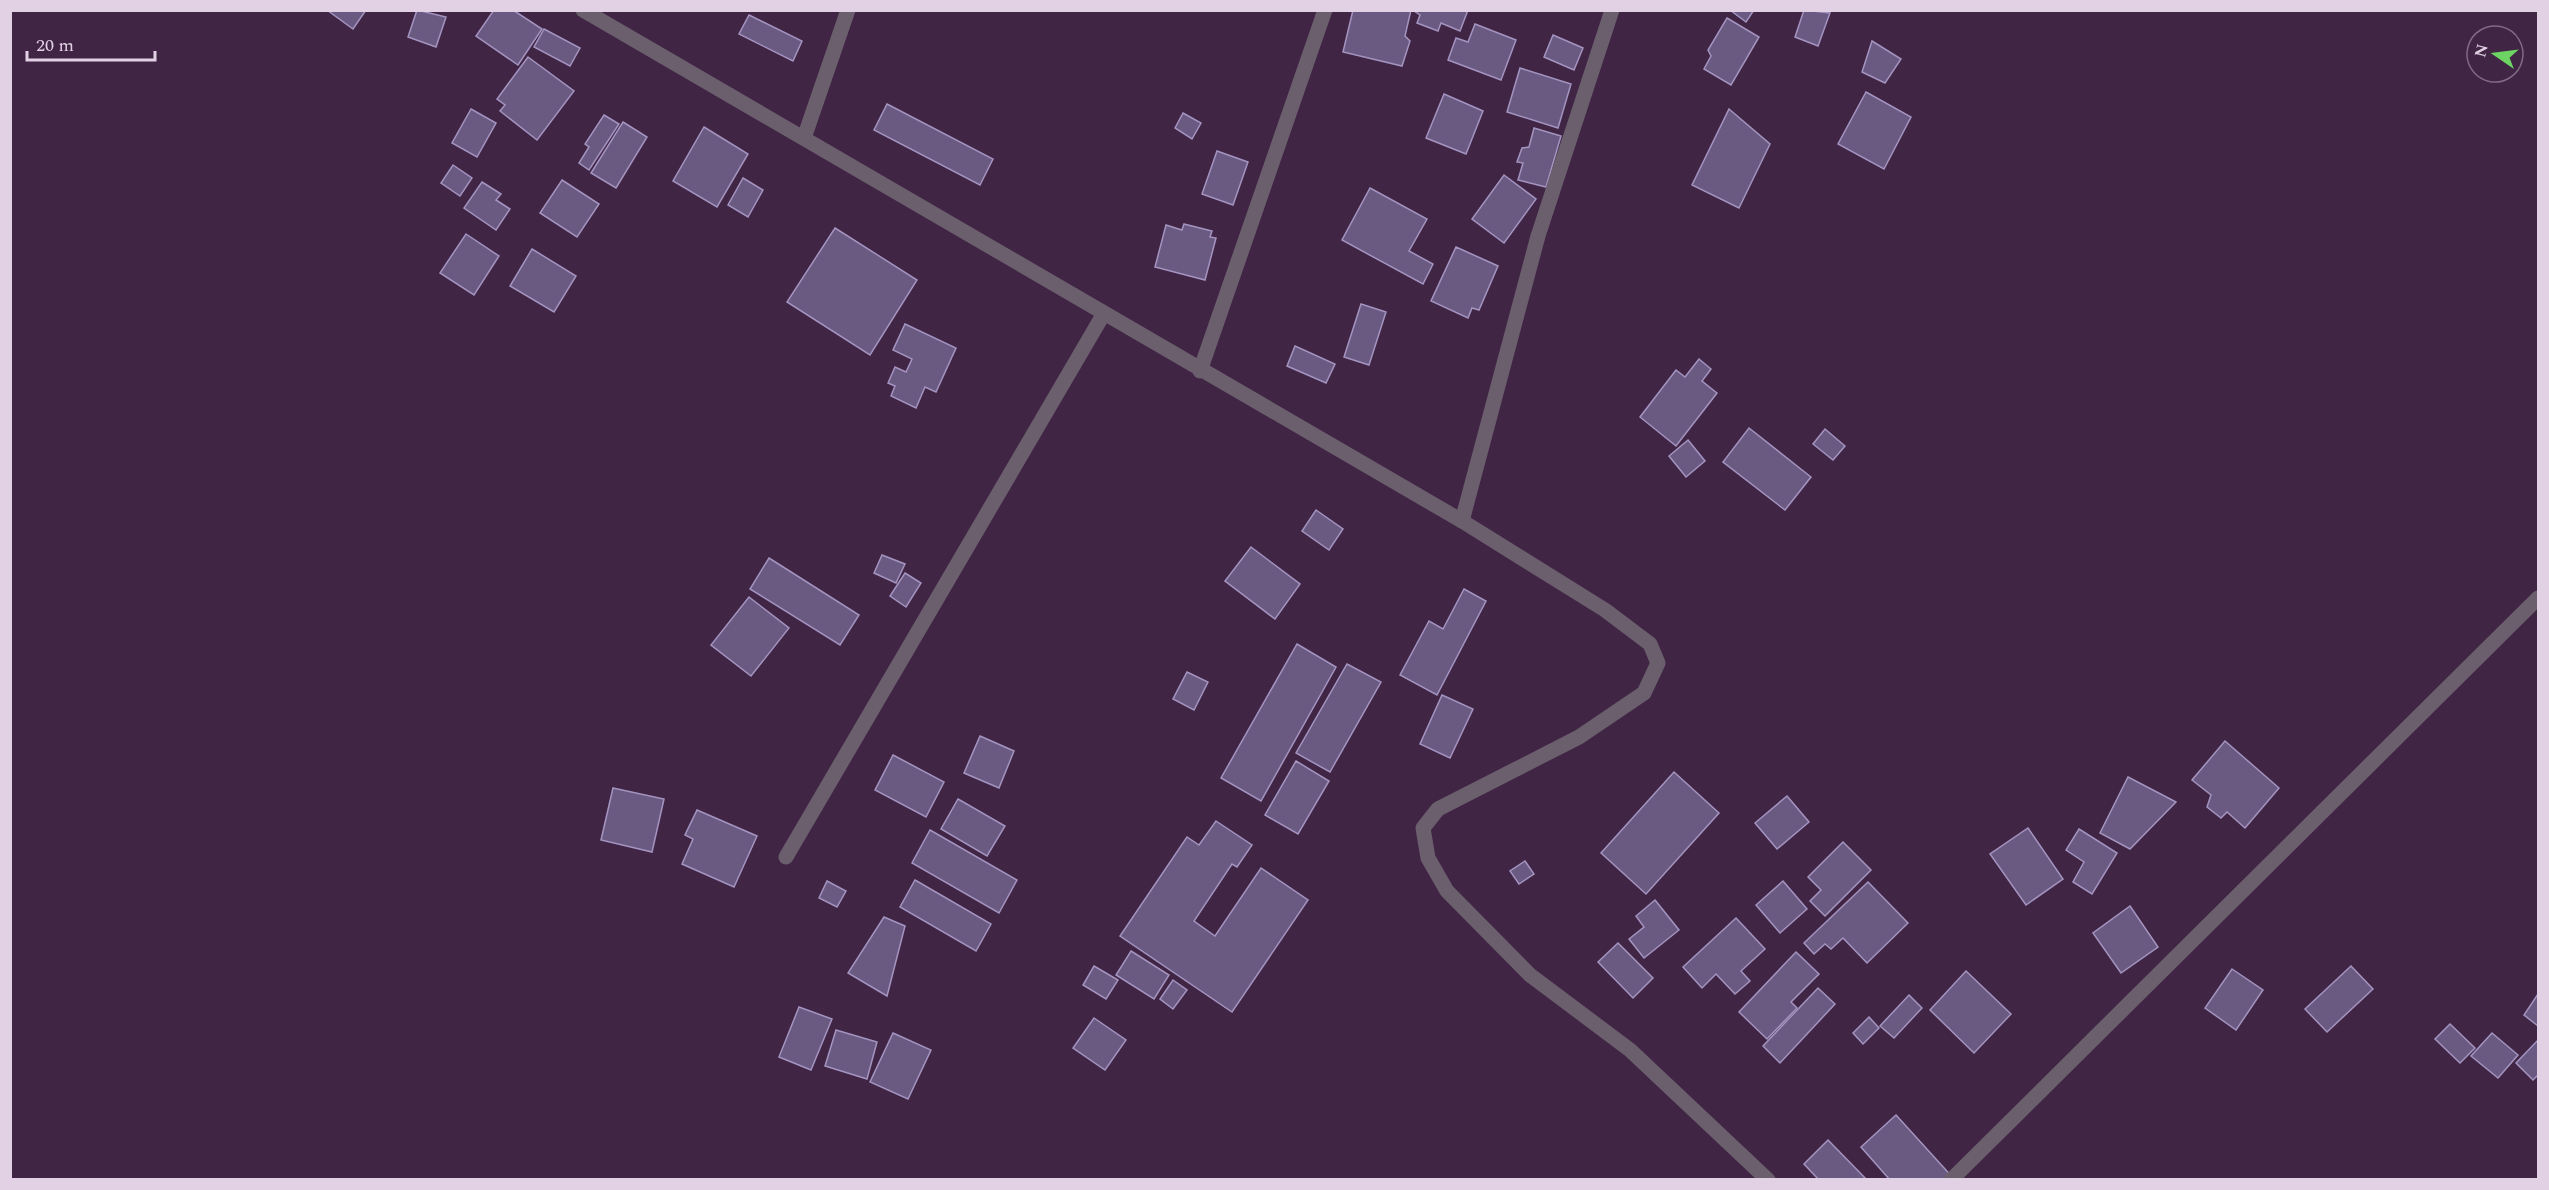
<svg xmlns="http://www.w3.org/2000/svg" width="2549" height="1190" font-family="Spectral,serif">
	<rect width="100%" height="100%" fill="#402545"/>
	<!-- building -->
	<g fill="#6a5a82" stroke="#a494c0" stroke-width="1.5">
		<path d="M327 10H366L353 29Z"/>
		<path d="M417 10 446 17 436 47 408 37Z"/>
		<path d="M494 10H513L542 29 518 65 476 36Z"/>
		<path d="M1353 10H1411L1405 36 1410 41 1402 66 1343 52Z"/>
		<path d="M1468 10 1460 31 1441 23 1438 31 1417 23 1420 15 1414 11Z"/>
		<path d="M1730 10H1754L1746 22Z"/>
		<path d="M1804 10 1830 13 1818 46 1795 37Z"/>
		<path d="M749 15 802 41 793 61 739 34Z"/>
		<path d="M1727 18 1759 37 1731 85 1704 69 1711 56 1708 50Z"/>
		<path d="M1475 24 1516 40 1501 80 1448 60 1456 38 1468 42Z"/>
		<path d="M544 29 580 48 570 66 534 47Z"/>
		<path d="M1553 35 1583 48 1574 70 1544 57Z"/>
		<path d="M1872 41 1901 59 1885 83 1862 72Z"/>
		<path d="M528 57 574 91 537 140 500 111 505 105 497 99Z"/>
		<path d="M1520 68 1571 84 1558 128 1507 112Z"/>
		<path d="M1866 92 1911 117 1884 169 1838 144Z"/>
		<path d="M1444 94 1483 111 1466 154 1426 138Z"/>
		<path d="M887 104 993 159 980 185 874 130Z"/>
		<path d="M471 109 496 123 477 157 452 143Z"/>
		<path d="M1729 109 1770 144 1739 208 1692 185Z"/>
		<path d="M1183 113 1201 123 1192 139 1175 128Z"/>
		<path d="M604 115 619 124 589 170 579 163 589 147 585 144Z"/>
		<path d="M623 122 647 137 616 188 591 173Z"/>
		<path d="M704 127 748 154 717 207 673 181Z"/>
		<path d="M1534 128 1561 136 1546 187 1518 180 1523 163 1517 162 1522 148 1529 147Z"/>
		<path d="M1217 151 1248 162 1233 205 1202 194Z"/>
		<path d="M453 165 472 178 460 196 441 183Z"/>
		<path d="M1504 175 1536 199 1504 243 1472 219Z"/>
		<path d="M743 178 763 190 748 217 728 205Z"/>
		<path d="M562 180 599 204 577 237 540 213Z"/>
		<path d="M482 182 501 194 496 200 510 209 496 230 464 208Z"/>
		<path d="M1370 188 1427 219 1409 251 1433 264 1423 284 1342 240Z"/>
		<path d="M1184 224 1212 231 1210 237 1216 238 1205 280 1155 267 1166 225 1182 230Z"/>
		<path d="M835 228 917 280 870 355 787 302Z"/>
		<path d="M466 234 499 256 474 295 440 273Z"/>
		<path d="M1456 247 1498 266 1479 310 1472 308 1468 318 1431 301Z"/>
		<path d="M532 249 576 276 554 312 510 286Z"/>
		<path d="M1361 304 1386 312 1369 365 1344 357Z"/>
		<path d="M905 324 956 348 936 392 925 387 916 408 891 396 895 386 888 383 895 367 906 372 912 359 893 350Z"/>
		<path d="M1295 346 1335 364 1326 383 1287 366Z"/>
		<path d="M1699 359 1711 369 1702 381 1717 393 1676 446 1640 417 1676 370 1685 377Z"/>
		<path d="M1749 428 1811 477 1785 510 1723 462Z"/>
		<path d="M1825 429 1845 446 1833 460 1813 444Z"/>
		<path d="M1688 440 1705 461 1686 477 1669 456Z"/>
		<path d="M1316 510 1343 529 1329 550 1302 531Z"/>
		<path d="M1251 547 1300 584 1275 619 1225 581Z"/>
		<path d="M882 555 905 564 896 583 874 573Z"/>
		<path d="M769 558 859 615 840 645 750 589Z"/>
		<path d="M905 573 921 583 906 607 890 596Z"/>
		<path d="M1464 589 1486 601 1437 695 1400 675 1429 621 1443 629Z"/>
		<path d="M749 597 789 628 751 676 711 645Z"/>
		<path d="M1297 644 1336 667 1261 801 1221 778Z"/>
		<path d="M1347 664 1381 682 1330 772 1296 753Z"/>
		<path d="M1187 672 1208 682 1194 710 1173 699Z"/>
		<path d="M1442 695 1473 709 1450 758 1420 744Z"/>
		<path d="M980 736 1014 751 999 788 964 773Z"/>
		<path d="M2225 741 2279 788 2245 828 2227 812 2221 818 2207 807 2211 795 2192 780Z"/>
		<path d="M893 755 944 782 926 817 875 790Z"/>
		<path d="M1296 761 1329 781 1298 834 1265 815Z"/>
		<path d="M1674 772 1719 813 1646 894 1601 853Z"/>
		<path d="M2128 777 2176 802 2130 849 2100 833Z"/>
		<path d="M613 788 664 799 652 852 601 840Z"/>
		<path d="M1787 796 1809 822 1777 849 1755 823Z"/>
		<path d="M958 799 1005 826 987 856 941 829Z"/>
		<path d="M697 810 757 836 734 887 682 864 693 839 685 835Z"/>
		<path d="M1216 821 1252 845 1237 867 1232 864 1194 921 1215 936 1261 868 1308 900 1232 1012 1120 936 1187 837 1199 845Z"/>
		<path d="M2028 828 2063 879 2026 905 1990 854Z"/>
		<path d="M2079 829 2117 853 2092 894 2073 882 2084 862 2066 850Z"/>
		<path d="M930 830 1017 880 999 913 912 863Z"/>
		<path d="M1843 842 1871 870 1825 916 1810 901 1821 890 1808 877Z"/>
		<path d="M1525 861 1534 874 1519 884 1510 871Z"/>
		<path d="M915 880 991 924 976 951 900 907Z"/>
		<path d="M827 881 846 891 837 907 819 898Z"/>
		<path d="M1783 881 1807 909 1780 933 1756 905Z"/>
		<path d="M1868 882 1908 923 1867 963 1843 938 1831 949 1825 944 1814 954 1804 943Z"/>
		<path d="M1655 900 1679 930 1644 958 1629 939 1644 927 1636 916Z"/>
		<path d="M2130 906 2158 947 2121 973 2093 933Z"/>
		<path d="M884 917 905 926 887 996 848 973Z"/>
		<path d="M1736 918 1765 949 1741 971 1750 981 1735 994 1716 974 1702 988 1683 967Z"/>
		<path d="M1618 943 1653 978 1633 998 1598 962Z"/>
		<path d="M1131 951 1169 975 1154 999 1116 975Z"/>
		<path d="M1796 952 1819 974 1791 1002 1797 1008 1767 1039 1739 1012Z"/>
		<path d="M1094 966 1118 980 1106 999 1083 985Z"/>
		<path d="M2351 966 2373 989 2327 1032 2305 1009Z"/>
		<path d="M2232 969 2263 990 2236 1030 2205 1008Z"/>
		<path d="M1966 971 2011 1014 1974 1053 1930 1010Z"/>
		<path d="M1173 980 1187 990 1173 1009 1160 999Z"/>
		<path d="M1818 988 1835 1004 1780 1063 1763 1046Z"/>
		<path d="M2538 994V1026L2524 1015Z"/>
		<path d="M1909 995 1922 1008 1894 1038 1880 1026Z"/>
		<path d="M799 1007 832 1019 811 1070 779 1057Z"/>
		<path d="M1869 1017 1879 1028 1863 1044 1853 1033Z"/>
		<path d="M1094 1018 1126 1040 1105 1070 1073 1048Z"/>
		<path d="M2450 1024 2475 1048 2460 1063 2435 1039Z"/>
		<path d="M836 1030 877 1042 867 1079 825 1066Z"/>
		<path d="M893 1033 931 1050 908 1099 870 1082Z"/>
		<path d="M2492 1033 2518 1055 2498 1078 2471 1056Z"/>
		<path d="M2538 1040V1075L2533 1080 2516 1063Z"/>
		<path d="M1896 1115 1955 1180H1890L1861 1147Z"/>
		<path d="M1828 1140 1867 1180H1819L1804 1164Z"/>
	</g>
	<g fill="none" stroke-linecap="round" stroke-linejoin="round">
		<!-- minor -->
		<g stroke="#6b5e6d" stroke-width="15">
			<path d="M583 10 1462 521 1605 610 1650 644 1658 663 1644 693 1579 737 1438 809 1423 828 1428 858 1447 891 1530 975 1630 1050 1768 1180"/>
			<path d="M804 138 848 10"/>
			<path d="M1200 371 1325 10"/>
			<path d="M1462 521 1538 236 1612 10"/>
			<path d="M786 857 1103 315"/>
			<path d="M1951 1180 2538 598"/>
		</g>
	</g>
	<!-- border -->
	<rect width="2549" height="1190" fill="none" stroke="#e2d1e5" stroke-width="24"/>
	<!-- north arrow -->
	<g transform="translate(2495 54) rotate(284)"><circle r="28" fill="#402545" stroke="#816a85" stroke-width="1.5"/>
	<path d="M0-4.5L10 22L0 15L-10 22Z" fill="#6dd362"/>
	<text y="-9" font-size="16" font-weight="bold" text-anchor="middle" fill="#e2d1e5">N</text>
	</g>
	<!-- scale -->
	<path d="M27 51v9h128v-9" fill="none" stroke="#e2d1e5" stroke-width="3"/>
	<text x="36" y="51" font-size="18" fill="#e2d1e5" stroke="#402545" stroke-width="4.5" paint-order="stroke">20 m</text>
</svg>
